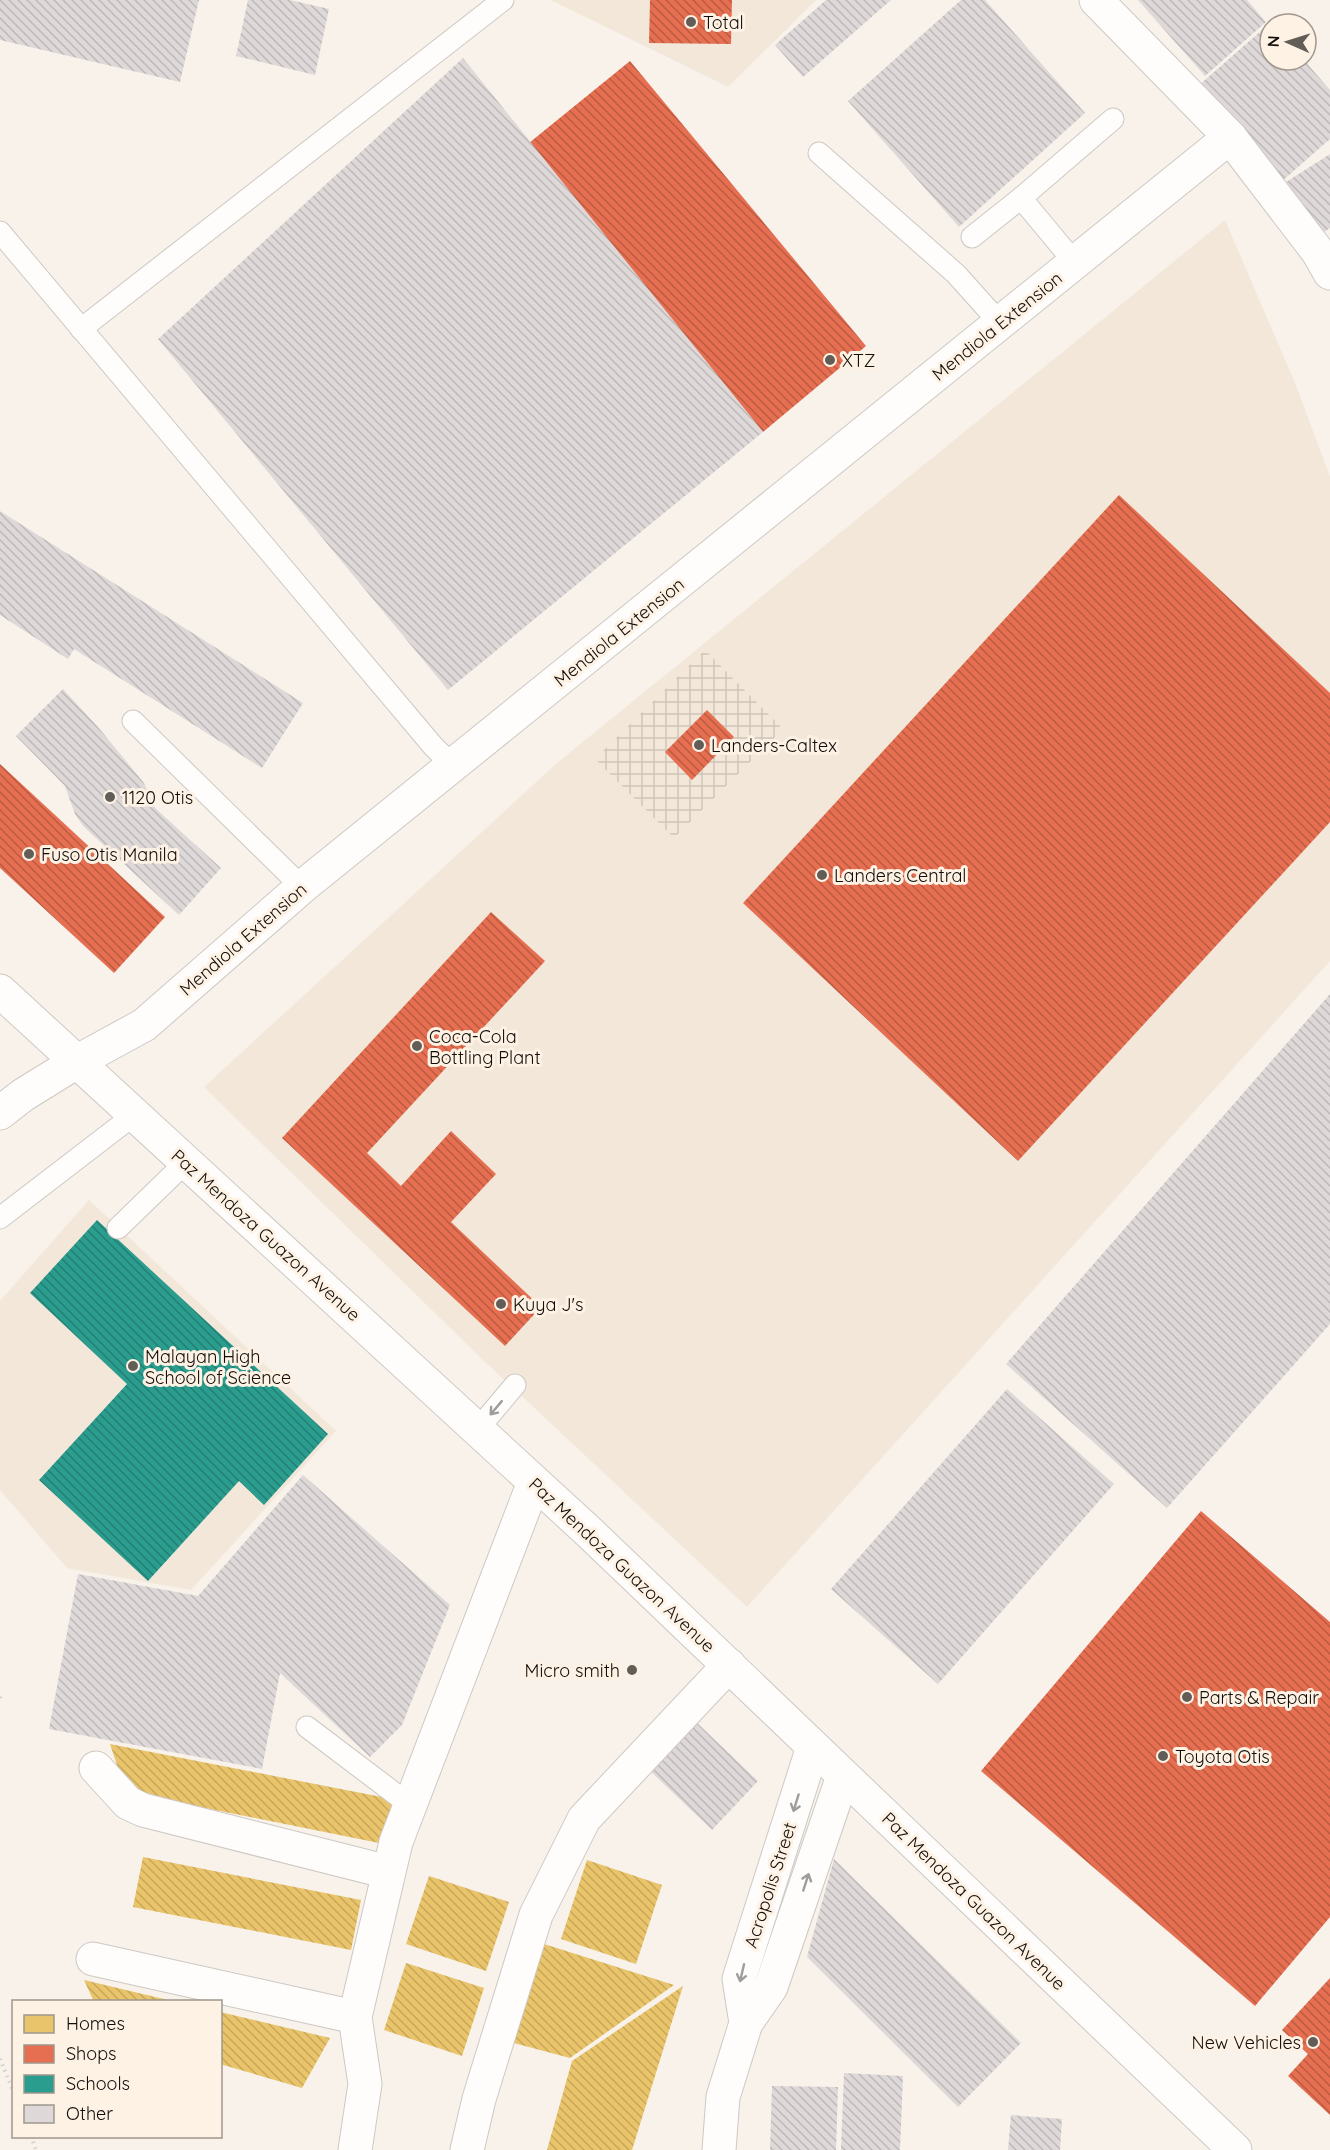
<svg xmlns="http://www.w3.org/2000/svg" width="1330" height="2150" font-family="Quicksand,sans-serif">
	<defs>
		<pattern id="industrial-grid" width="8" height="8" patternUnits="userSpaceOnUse" patternTransform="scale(1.5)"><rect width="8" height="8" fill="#f2e7d9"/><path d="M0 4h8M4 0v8" fill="none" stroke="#cec5b9"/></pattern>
		<pattern id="homes-back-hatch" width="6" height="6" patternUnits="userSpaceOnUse" patternTransform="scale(1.5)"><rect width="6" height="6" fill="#e9c46a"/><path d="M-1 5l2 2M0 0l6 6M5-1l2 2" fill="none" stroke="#c7a75a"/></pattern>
		<pattern id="shops-back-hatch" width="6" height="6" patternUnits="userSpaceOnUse" patternTransform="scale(1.5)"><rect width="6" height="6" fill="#e76f51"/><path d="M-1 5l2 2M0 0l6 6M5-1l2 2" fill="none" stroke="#ba5a41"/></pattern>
		<pattern id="schools-back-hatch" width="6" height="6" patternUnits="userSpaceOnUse" patternTransform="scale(1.5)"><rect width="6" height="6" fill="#2a9d8f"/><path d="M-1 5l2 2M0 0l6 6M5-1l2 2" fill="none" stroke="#237e73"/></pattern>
		<pattern id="building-back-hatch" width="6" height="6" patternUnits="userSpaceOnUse" patternTransform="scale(1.5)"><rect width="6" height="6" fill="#ded9d8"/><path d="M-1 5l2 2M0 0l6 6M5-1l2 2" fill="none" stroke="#bdb9b8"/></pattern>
	</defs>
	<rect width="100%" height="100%" fill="#f8f2eb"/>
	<!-- built -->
	<g fill="#f2e7d9">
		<path d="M551 0H816L728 87Z"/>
		<path d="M1225 220 1295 383 1330 477V961L747 1607 482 1359 204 1087 557 763Z"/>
		<path d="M89 1200 336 1431 191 1590 67 1568 0 1490V1301Z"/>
	</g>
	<!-- industrial -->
	<path fill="url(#industrial-grid)" d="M705 650 783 729 674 838 595 759Z"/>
	<!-- homes -->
	<g fill="url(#homes-back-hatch)">
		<path d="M110 1744 392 1799 389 1845 126 1792Z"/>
		<path d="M143 1857 361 1900 351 1950 133 1907Z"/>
		<path d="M587 1860 662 1885 636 1964 561 1939Z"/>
		<path d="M429 1876 509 1902 486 1971 406 1944Z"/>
		<path d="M544 1944 674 1985 570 2058 510 2042Z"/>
		<path d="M406 1963 484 1988 462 2056 384 2030Z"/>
		<path d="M84 1980 172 2001V2002H94Z"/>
		<path d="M683 1986 632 2150H547L572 2061Z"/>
		<path d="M220 2012 330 2038 302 2088 220 2064Z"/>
	</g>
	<!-- shops -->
	<g fill="url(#shops-back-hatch)">
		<path d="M650 0H732L731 44 649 43Z"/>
		<path d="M630 61 866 346 763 432 529 143Z"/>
		<path d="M1119 495 1330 693V822L1018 1161 743 903Z"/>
		<path d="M707 710 734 737 692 780 665 752Z"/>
		<path d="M0 764 165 917 114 973 0 868Z"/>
		<path d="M491 912 545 961 367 1153 401 1186 451 1131 496 1174 451 1222 541 1307 505 1346 282 1138Z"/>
		<path d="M1201 1511 1330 1622V1917L1255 2006 981 1771Z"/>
		<path d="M1330 1978V2115L1288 2076 1308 2054 1282 2030Z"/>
	</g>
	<!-- schools -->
	<path fill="url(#schools-back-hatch)" d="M97 1220 328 1434 264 1505 239 1481 148 1581 39 1480 127 1384 30 1293Z"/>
	<!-- building -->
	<g fill="url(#building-back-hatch)">
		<path d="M0 0H199L180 82 0 40Z"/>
		<path d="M248 0H290L329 9 315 75 236 56Z"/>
		<path d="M826 0H891L803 77 775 45Z"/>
		<path d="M961 0H985L1085 113 959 227 848 101Z"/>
		<path d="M1138 0H1247L1266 22 1205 76Z"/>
		<path d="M1270 23V60H1304L1330 90V139L1281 182 1198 86Z"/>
		<path d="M463 58 763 432 448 690 158 339Z"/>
		<path d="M1330 154V228L1317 237 1283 184Z"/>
		<path d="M0 511 303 703 262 768 74 649 68 659 0 615Z"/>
		<path d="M63 689 98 727 144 783 155 808 221 868 179 915 83 826 75 814 65 786 16 736Z"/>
		<path d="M1330 994V1324L1167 1508 1006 1364Z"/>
		<path d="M1007 1389 1114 1484 938 1684 831 1589Z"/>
		<path d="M303 1475 450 1605 402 1725 370 1757 280 1673 262 1769 49 1729 78 1574 198 1596Z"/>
		<path d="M692 1718 758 1781 712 1830 646 1767Z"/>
		<path d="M834 1859 1021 2043 958 2107 807 1957Z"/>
		<path d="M844 2073 903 2076 900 2150H841Z"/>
		<path d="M772 2086 838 2087 836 2150H770Z"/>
		<path d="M1011 2115 1062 2119 1060 2150H1008Z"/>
	</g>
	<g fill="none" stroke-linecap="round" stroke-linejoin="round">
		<!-- service casing -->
		<g stroke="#cdc8c3" stroke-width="23">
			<g id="service">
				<path d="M819 153 956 274 1000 323"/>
				<path d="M1021 198 1113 119"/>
				<path d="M0 232 433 746 452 765"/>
				<path d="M972 237 1021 198 1075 263"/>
				<path d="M81 329 503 0"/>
				<path d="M133 721 302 887"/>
				<path d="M0 1218 134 1115"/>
				<path d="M118 1228 186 1162"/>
				<path d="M477 1430 515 1385"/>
				<path d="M307 1727 410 1805"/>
			</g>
		</g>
		<!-- minor casing -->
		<g stroke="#cdc8c3" stroke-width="35">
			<g id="minor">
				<path d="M1096 0 1230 137 1318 252 1330 273"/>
				<path d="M0 1113 23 1095 78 1061 144 1025 302 887 1230 137"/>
				<path d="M96 1768 128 1803 143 1810 388 1872"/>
				<path d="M93 1959 355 2017 365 2084 355 2150"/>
				<path d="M355 2017 396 1842 534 1482"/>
				<path d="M746 2023 739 1979 813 1747"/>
				<path d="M467 2150 479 2099 536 1915 584 1819 729 1665"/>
				<path d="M719 2150 723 2097 746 2023 771 1987 843 1776"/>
			</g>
		</g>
		<!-- secondary casing -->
		<g stroke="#cdc8c3" stroke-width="35">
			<path id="secondary" d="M0 991 590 1533 1235 2150"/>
		</g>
		<!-- path -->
		<g stroke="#d3d1ce" stroke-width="4" stroke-dasharray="1.5 4.5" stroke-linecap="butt">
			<path d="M0 1697 3 1702"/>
			<path d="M0 2059 14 2093"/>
			<path d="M31 2136 36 2150"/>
		</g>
		<!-- service -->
		<use href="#service" stroke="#fefdfc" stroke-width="21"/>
		<!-- minor -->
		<use href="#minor" stroke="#fefdfc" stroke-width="33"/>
		<!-- secondary -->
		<use href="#secondary" stroke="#fefdfc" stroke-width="33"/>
	</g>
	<!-- one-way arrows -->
	<defs><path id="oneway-shaft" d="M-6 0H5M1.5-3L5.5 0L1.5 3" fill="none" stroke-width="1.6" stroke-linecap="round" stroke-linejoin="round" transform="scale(1.5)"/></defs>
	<g stroke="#9f9d9a">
		<use href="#oneway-shaft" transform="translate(496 1408) rotate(130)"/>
		<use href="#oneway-shaft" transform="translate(796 1803) rotate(107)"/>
		<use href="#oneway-shaft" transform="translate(806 1882) rotate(-72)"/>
		<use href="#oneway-shaft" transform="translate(742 1973) rotate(103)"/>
	</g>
	<!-- markers -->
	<g fill="#625d57" stroke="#fef2e5" stroke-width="2">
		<circle cx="691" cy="22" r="6"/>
		<circle cx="830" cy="360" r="6"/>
		<circle cx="699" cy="745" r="6"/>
		<circle cx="110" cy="797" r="6"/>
		<circle cx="29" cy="854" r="6"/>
		<circle cx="822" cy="875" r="6"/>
		<circle cx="417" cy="1046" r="6"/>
		<circle cx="501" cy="1304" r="6"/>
		<circle cx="133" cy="1366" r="6"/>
		<circle cx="632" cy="1670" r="6"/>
		<circle cx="1187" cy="1697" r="6"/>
		<circle cx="1163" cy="1756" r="6"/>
		<circle cx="1313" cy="2042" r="6"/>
	</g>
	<g text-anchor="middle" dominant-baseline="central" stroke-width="6" stroke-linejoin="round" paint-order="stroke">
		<!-- poi labels -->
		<g font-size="18" fill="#110d08" stroke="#fef2e5" text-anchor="start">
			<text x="703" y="22">Total</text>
			<text x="842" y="360">XTZ</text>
			<text x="711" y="745">Landers-Caltex</text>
			<text x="122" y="797">1120 Otis</text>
			<text x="41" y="854">Fuso Otis Manila</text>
			<text x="834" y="875">Landers Central</text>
			<text x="429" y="1036">Coca-Cola<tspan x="429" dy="21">Bottling Plant</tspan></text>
			<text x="513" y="1304">Kuya J's</text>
			<text x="145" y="1356">Malayan High<tspan x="145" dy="21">School of Science</tspan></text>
			<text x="620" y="1670" text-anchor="end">Micro smith</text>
			<text x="1199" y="1697">Parts &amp; Repair</text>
			<text x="1175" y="1756">Toyota Otis</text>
			<text x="1301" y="2042" text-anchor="end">New Vehicles</text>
		</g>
		<!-- street labels -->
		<g font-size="18" fill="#110d08" stroke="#fef2e5">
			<text transform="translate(997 326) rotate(-39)">Mendiola Extension</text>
			<text transform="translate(619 632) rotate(-39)">Mendiola Extension</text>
			<text transform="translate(243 939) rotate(-41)">Mendiola Extension</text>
			<text transform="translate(266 1235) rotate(42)">Paz Mendoza Guazon Avenue</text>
			<text transform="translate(622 1565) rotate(43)">Paz Mendoza Guazon Avenue</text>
			<text transform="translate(770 1885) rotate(-72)">Acropolis Street</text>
			<text transform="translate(974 1901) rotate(44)">Paz Mendoza Guazon Avenue</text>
		</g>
	</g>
	<!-- legend -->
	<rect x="12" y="2000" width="210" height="138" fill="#fef2e5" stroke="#9f968d" stroke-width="1.5"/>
	<rect x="24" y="2015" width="30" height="18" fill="#e9c46a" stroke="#9f968d" stroke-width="1.5"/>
	<text x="66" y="2030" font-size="18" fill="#110d08">Homes</text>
	<rect x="24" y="2045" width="30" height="18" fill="#e76f51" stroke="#9f968d" stroke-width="1.5"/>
	<text x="66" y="2060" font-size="18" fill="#110d08">Shops</text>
	<rect x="24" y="2075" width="30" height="18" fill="#2a9d8f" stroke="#9f968d" stroke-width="1.5"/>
	<text x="66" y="2090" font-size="18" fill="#110d08">Schools</text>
	<rect x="24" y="2105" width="30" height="18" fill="#ded9d8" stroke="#9f968d" stroke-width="1.5"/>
	<text x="66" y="2120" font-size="18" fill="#110d08">Other</text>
	<!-- north arrow -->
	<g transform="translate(1288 42) rotate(273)"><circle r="28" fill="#fef2e5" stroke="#9f968d" stroke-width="1.5"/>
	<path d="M0-4.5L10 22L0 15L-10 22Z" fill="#625d57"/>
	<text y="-9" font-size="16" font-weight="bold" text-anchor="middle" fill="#110d08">N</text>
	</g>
</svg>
